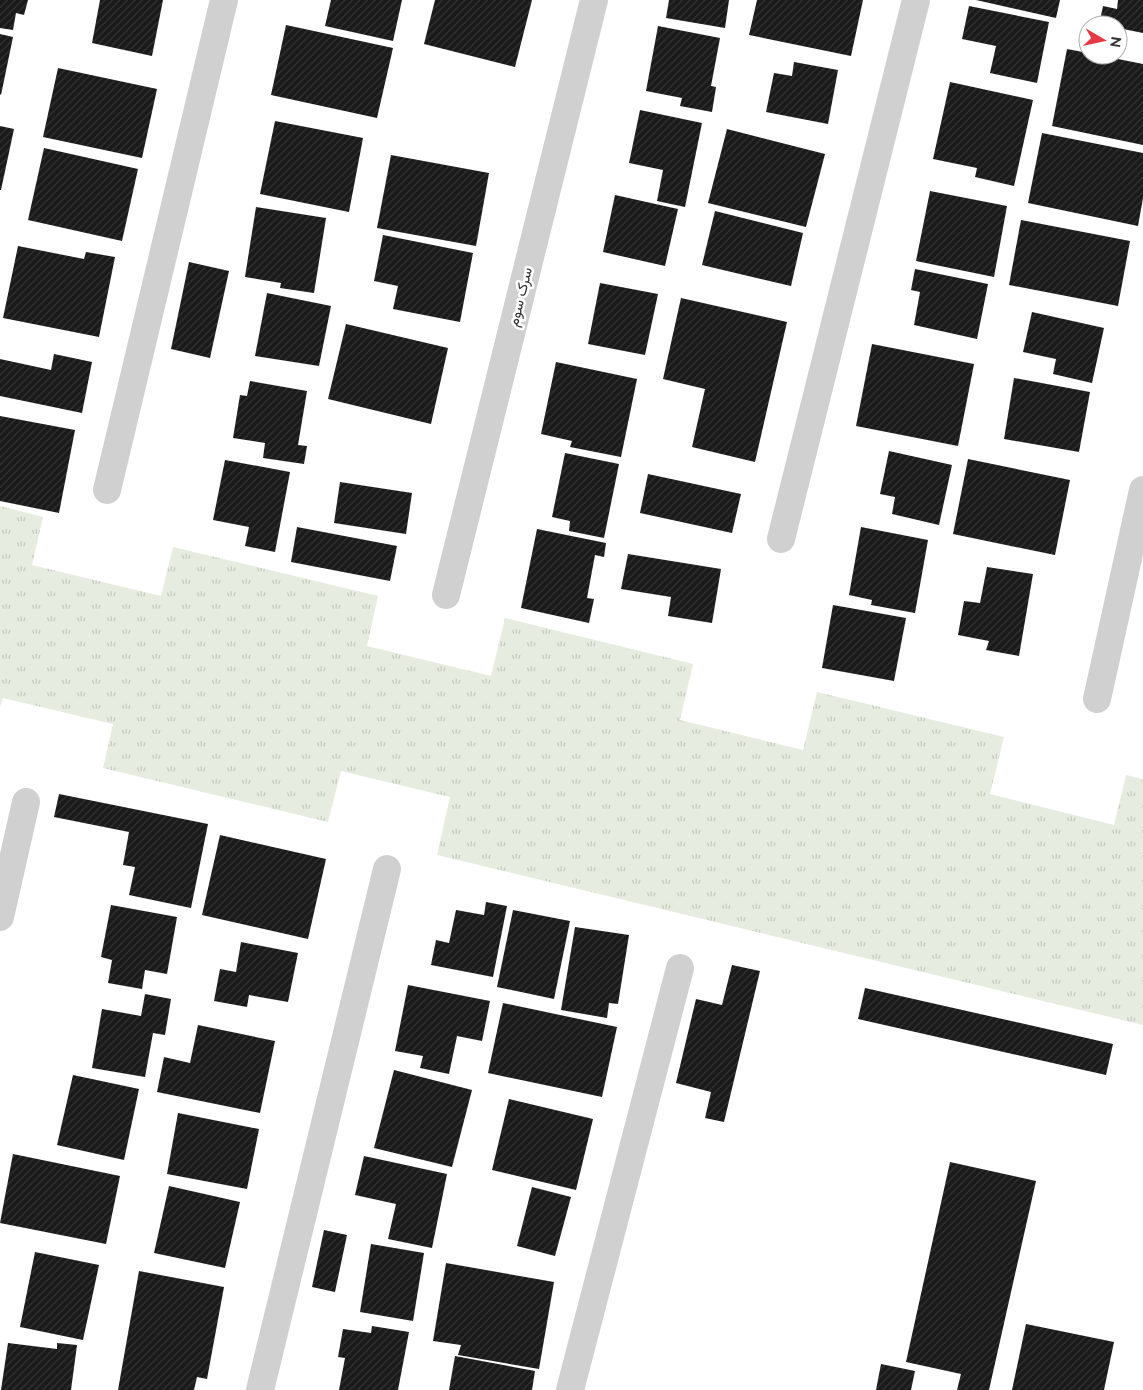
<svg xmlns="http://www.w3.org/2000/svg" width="1143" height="1390" font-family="Raleway,Vazirmatn,sans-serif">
	<defs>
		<pattern id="grass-tufts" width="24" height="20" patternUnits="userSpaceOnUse" patternTransform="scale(1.25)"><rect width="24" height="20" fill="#e6ecdf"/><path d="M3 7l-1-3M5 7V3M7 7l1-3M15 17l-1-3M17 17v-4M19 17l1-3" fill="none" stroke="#c6cbc0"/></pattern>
		<pattern id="building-hatch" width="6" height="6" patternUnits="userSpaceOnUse" patternTransform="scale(1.25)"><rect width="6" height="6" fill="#1a1a1a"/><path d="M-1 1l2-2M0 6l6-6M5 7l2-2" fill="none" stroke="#333"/></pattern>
	</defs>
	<rect width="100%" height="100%" fill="#fff"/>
	<!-- grass -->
	<path fill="url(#grass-tufts)" d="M0 506 43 517 32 565 161 596 173 547 378 596 367 646 491 676 505 618 693 664 680 720 803 750 817 692 1004 737 990 794 1114 825 1126 775 1143 779V1025L437 855 450 797 341 771 328 822 103 768 113 724 3 698 0 707Z"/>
	<!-- building -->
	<g fill="url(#building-hatch)">
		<path d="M0 0H28L24 15 16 13 13 30 0 28Z"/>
		<path d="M100 0H163L152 56 92 43Z"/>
		<path d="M331 0H402L393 41 325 26Z"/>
		<path d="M435 0H532L515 67 424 44Z"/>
		<path d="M669 0H729L725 28 666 18Z"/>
		<path d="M757 0H863L851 56 749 35Z"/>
		<path d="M976 0H1060L1056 18Z"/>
		<path d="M1118 0H1143V33L1118 28V25H1099L1103 6 1117 9Z"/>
		<path d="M969 6 1049 22 1037 83 990 73 996 46 962 39Z"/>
		<path d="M286 25 393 48 377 118 271 95Z"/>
		<path d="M658 26 720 38 711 86 716 87 712 112 680 106 682 98 646 91Z"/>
		<path d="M0 34 13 37 1 95 0 94Z"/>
		<path d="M1067 49 1088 53V55H1098L1143 64V145L1052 126Z"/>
		<path d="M794 62 838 70 828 124 766 112 774 73 792 76Z"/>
		<path d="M58 68 157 89 142 158 43 137Z"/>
		<path d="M950 82 1033 100 1014 186 975 177 977 168 933 159Z"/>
		<path d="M640 110 702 123 685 207 657 201 663 170 629 163Z"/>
		<path d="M275 121 363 138 349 212 260 194Z"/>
		<path d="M0 126 14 129 1 190H0Z"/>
		<path d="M727 129 825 154 806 227 708 203Z"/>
		<path d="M1042 133 1143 153V198L1138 226 1028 203Z"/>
		<path d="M44 148 138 169 122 241 28 220Z"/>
		<path d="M391 155 489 173 476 246 377 228Z"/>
		<path d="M930 191 1007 206 994 277 916 261Z"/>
		<path d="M615 195 678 209 665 266 603 252Z"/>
		<path d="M256 207 326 218 314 293 280 288 281 283 245 277Z"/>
		<path d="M715 211 803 233 791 286 702 265Z"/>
		<path d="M1021 220 1130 241 1118 306 1009 285Z"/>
		<path d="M383 235 473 253 460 322 393 309 398 286 374 281Z"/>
		<path d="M18 246 84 259 86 252 115 257 99 337 3 318Z"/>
		<path d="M189 262 229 271 210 358 171 349Z"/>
		<path d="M915 269 988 284 977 339 914 325 920 292 911 290Z"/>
		<path d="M600 283 658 294 645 355 588 344Z"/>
		<path d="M267 293 331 306 319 366 255 356Z"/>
		<path d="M681 298 787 322 755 462 692 447 705 389 663 379Z"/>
		<path d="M1032 312 1104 328 1092 383 1053 374 1056 359 1023 352Z"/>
		<path d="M346 324 448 348 431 424 328 399Z"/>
		<path d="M872 344 974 364 958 446 856 426Z"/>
		<path d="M54 354 92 362 82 413 0 396V359L51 370Z"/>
		<path d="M556 362 637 379 621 457 570 447 572 441 541 434Z"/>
		<path d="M1014 378 1090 392 1079 452 1004 439Z"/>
		<path d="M250 381 307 391 298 445 307 446 304 464 263 458 265 443 233 438 240 395 247 396Z"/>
		<path d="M0 416 75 430 59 513 0 501Z"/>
		<path d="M889 451 952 465 939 525 892 514 895 497 880 494Z"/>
		<path d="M565 453 619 464 604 538 569 531 570 521 552 517Z"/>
		<path d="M968 459 1070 480 1055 555 953 534Z"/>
		<path d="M225 460 290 472 275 552 245 546 249 527 213 520Z"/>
		<path d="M648 474 741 494 732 533 640 513Z"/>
		<path d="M340 482 412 493 406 534 334 523Z"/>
		<path d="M297 527 397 546 390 581 291 562Z"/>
		<path d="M861 527 928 540 915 613 871 605 872 600 849 595Z"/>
		<path d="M537 529 606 543 604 557 595 555 587 598 594 599 589 623 521 608Z"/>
		<path d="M628 554 721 569 712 623 668 616 671 597 621 589Z"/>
		<path d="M987 567 1033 574 1019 656 986 650 989 641 958 635 964 601 980 603Z"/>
		<path d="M833 605 906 618 894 681 822 668Z"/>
		<path d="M59 794 208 824 191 908 129 895 135 867 123 865 129 832 54 817Z"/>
		<path d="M220 835 326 859 308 939 202 915Z"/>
		<path d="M486 902 507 906 493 977 431 965 436 940 449 943 456 910 484 915Z"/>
		<path d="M111 905 177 917 167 974 145 970 142 989 108 983 112 960 101 957Z"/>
		<path d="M513 910 570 921 554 999 497 987Z"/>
		<path d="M575 927 629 935 618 1004 609 1003 607 1018 561 1010Z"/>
		<path d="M241 942 298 953 288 1002 249 995 247 1007 214 1001 220 969 236 972Z"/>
		<path d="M732 965 760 971 724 1122 705 1118 711 1092 676 1083 696 999 722 1005Z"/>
		<path d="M408 985 490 1001 482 1041 457 1036 449 1074 420 1068 423 1056 395 1051Z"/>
		<path d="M865 988 1113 1044 1106 1075 858 1019Z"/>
		<path d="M145 994 171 999 165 1035 153 1033 145 1077 92 1068 102 1009 141 1016Z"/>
		<path d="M503 1003 617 1027 602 1097 488 1073Z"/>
		<path d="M198 1025 275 1041 260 1113 157 1092 164 1057 190 1063Z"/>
		<path d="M394 1070 472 1090 452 1167 374 1148Z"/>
		<path d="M73 1075 139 1089 124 1160 57 1145Z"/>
		<path d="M509 1099 593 1119 576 1190 492 1170Z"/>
		<path d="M178 1113 259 1129 247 1189 167 1174Z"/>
		<path d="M13 1154 120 1176 106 1244 0 1223Z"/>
		<path d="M364 1156 447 1174 432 1248 388 1239 396 1204 355 1195Z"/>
		<path d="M950 1162 1036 1181 989 1390H957L961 1374 906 1362Z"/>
		<path d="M169 1186 240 1202 225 1268 154 1253Z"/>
		<path d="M532 1187 571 1197 555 1256 517 1246Z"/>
		<path d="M324 1230 347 1235 335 1292 312 1287Z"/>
		<path d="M371 1244 424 1253 413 1321 360 1312Z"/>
		<path d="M35 1252 99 1265 83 1340 20 1327Z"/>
		<path d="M446 1263 554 1282 539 1369 458 1355 461 1345 433 1341Z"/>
		<path d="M139 1271 224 1287 207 1379 197 1377 194 1390H118Z"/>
		<path d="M1026 1324 1114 1342 1104 1390H1012Z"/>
		<path d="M372 1326 409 1332 398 1390H339L345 1358 338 1357 343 1329 371 1333Z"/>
		<path d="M8 1343 57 1349V1343L77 1345 71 1390H1Z"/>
		<path d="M455 1356 535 1371 532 1390H449Z"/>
		<path d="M881 1364 915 1371 911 1390H876Z"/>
	</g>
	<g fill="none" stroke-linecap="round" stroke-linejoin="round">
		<!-- minor -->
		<g stroke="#d0d0d0" stroke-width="28">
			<path d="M107 490 224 0"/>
			<path d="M781 539 916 0"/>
			<path d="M446 595 594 0"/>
			<path d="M1097 699 1143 490"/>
			<path d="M0 917 26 802"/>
			<path d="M260 1390 387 869"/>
			<path d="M570 1390 680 968"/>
		</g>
	</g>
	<g text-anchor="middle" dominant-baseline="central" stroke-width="5" stroke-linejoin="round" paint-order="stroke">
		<!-- street labels -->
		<g font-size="15" fill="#333" stroke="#fff">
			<text transform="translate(520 297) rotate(-76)">سرک سوم</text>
		</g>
	</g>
	<!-- north arrow -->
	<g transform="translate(1103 40) rotate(99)"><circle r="24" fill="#ffffff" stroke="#adadad"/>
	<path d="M0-4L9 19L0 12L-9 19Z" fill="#e63946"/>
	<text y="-8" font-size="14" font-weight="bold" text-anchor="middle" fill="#333333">N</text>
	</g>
</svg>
